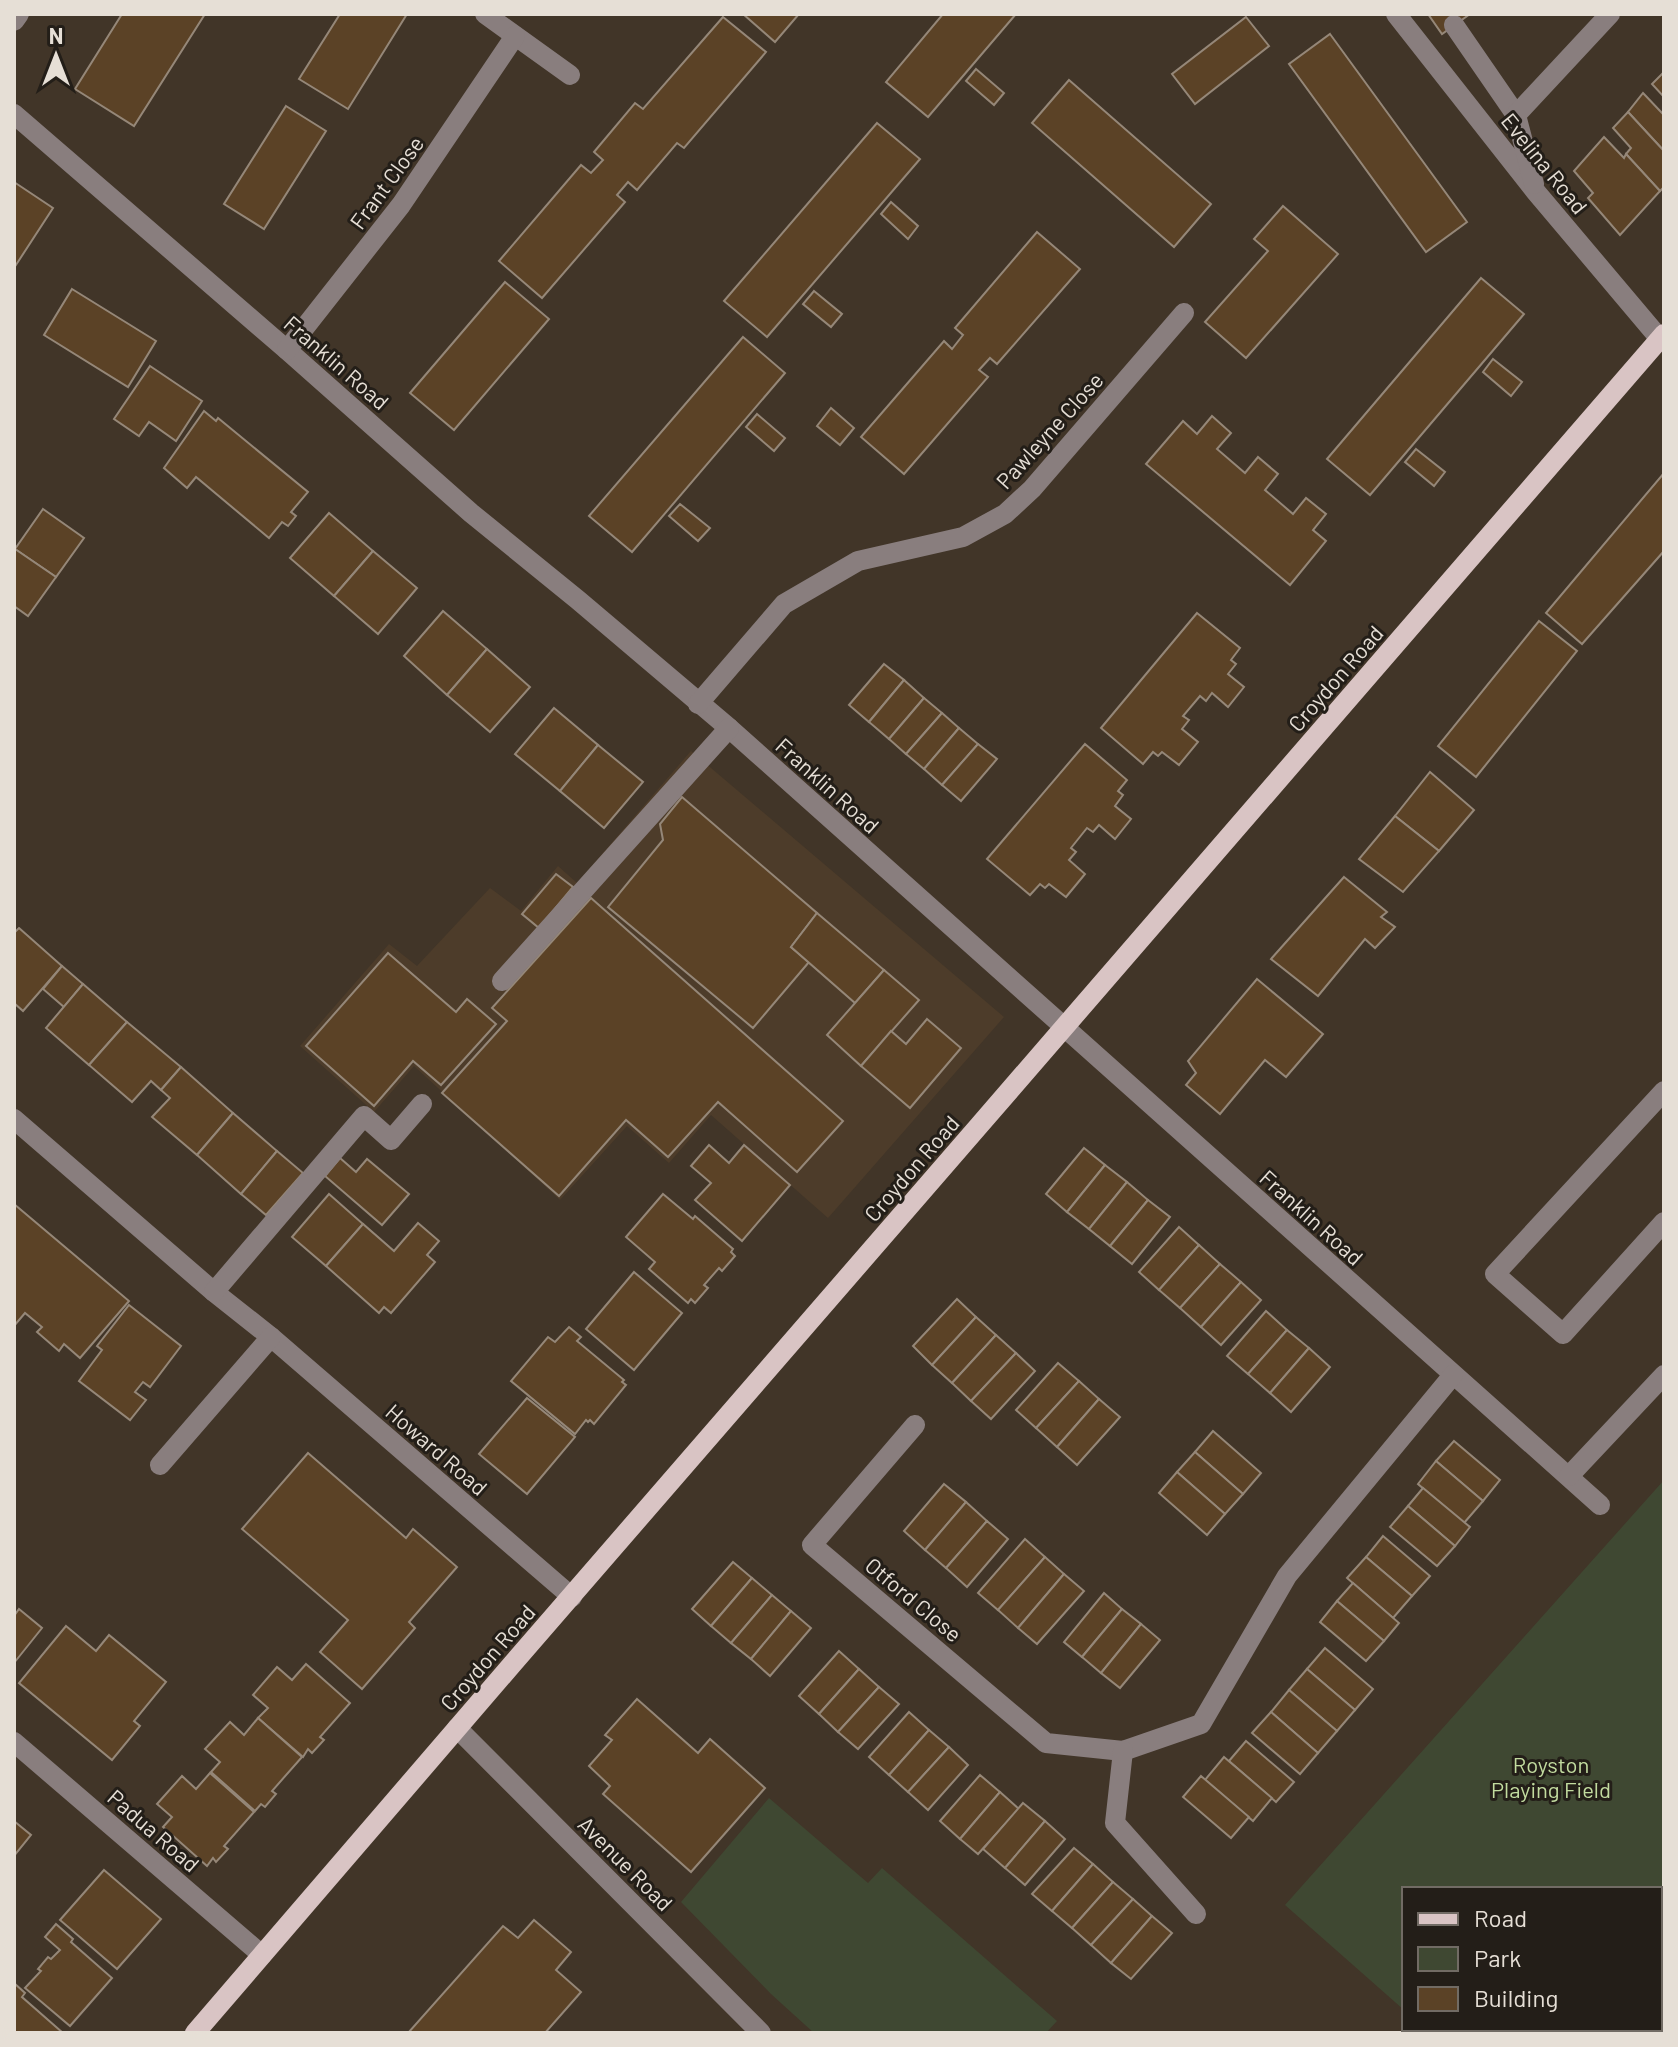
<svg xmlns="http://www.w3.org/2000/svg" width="1678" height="2047" font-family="Barlow,sans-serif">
	<rect width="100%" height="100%" fill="#413528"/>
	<!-- built -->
	<path fill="#4d3c2a" d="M691 751 1004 1017 828 1218 711 1115 669 1163 627 1126 560 1200 414 1066 374 1112 300 1046 389 944 417 966 490 888 521 911 558 866 577 883Z"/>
	<!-- green -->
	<g fill="#3f4832">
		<path d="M1664 1480V2033H1431L1426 2029H1660V1889H1404V2010L1285 1905Z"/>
		<path d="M769 1798 868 1883 882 1868 1057 2021 1046 2033H814L771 1994 681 1902Z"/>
	</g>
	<!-- building -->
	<g fill="#5b4226" stroke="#958778" stroke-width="2">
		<path d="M122 14H205L134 126 75 89Z"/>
		<path d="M340 14H407L348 109 299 79Z"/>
		<path d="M743 14H799L775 42Z"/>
		<path d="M943 14H1016L928 117 886 82Z"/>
		<path d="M1428 14H1470L1442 34Z"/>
		<path d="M723 17 766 52 684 148 677 143 637 190 628 182 617 195 625 202 542 298 499 261 581 165 591 173 603 160 594 152 635 103 643 109Z"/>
		<path d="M1246 17 1269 46 1195 104 1172 74Z"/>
		<path d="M1330 34 1467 222 1426 252 1289 64Z"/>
		<path d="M976 69 1004 93 994 105 966 81Z"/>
		<path d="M1664 72V97L1652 84Z"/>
		<path d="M1069 80 1211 204 1174 247 1032 123Z"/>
		<path d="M1643 93 1662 113 1664 111V151L1628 112Z"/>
		<path d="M286 106 326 131 264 229 224 204Z"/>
		<path d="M1628 112 1664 151V187L1660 191 1626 154 1631 148 1613 128Z"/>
		<path d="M877 123 920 159 767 337 724 301Z"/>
		<path d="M1604 137 1624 158 1626 154 1660 191 1620 235 1588 198 1593 193 1574 171Z"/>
		<path d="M14 182 53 208 14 268Z"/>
		<path d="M891 202 918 226 908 239 881 214Z"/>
		<path d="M1283 206 1338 254 1246 358 1205 322 1268 251 1254 239Z"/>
		<path d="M1037 232 1080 269 997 364 990 358 979 370 988 377 904 474 861 437 944 341 952 349 963 335 955 328Z"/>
		<path d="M1481 278 1524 314 1370 495 1327 459Z"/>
		<path d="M505 282 549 319 454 430 410 393Z"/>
		<path d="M72 289 156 341 128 387 44 335Z"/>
		<path d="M814 291 842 314 831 327 803 304Z"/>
		<path d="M743 337 785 373 632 552 589 516Z"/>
		<path d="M1493 359 1522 382 1511 396 1483 372Z"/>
		<path d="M150 366 202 401 176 441 149 422 139 436 114 419Z"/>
		<path d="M831 408 854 428 840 445 817 426Z"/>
		<path d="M204 411 216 421 218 418 308 492 291 512 296 516 288 526 282 522 269 538 196 477 187 488 164 468Z"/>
		<path d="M757 414 785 438 774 451 746 427Z"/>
		<path d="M1212 416 1231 433 1217 449 1245 473 1258 457 1278 474 1265 490 1293 514 1306 498 1326 514 1313 530 1326 541 1290 585 1146 464 1183 421 1197 434Z"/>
		<path d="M1416 449 1445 472 1434 486 1405 462Z"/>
		<path d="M1664 473V551L1582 644 1546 613Z"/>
		<path d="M680 504 710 528 698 541 669 516Z"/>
		<path d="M43 509 84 538 56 577 15 549Z"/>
		<path d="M329 513 373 551 334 596 290 558Z"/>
		<path d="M15 549 56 577 28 616 14 606Z"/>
		<path d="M373 551 417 588 378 634 334 596Z"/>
		<path d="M443 611 487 649 447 695 404 656Z"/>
		<path d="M1197 613 1240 648 1231 660 1236 664 1228 674 1244 687 1228 707 1212 693 1206 701 1200 696 1183 716 1189 720 1182 729 1198 742 1179 765 1162 752 1158 756 1153 752 1143 764 1101 728Z"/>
		<path d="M1539 621 1577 651 1476 777 1438 746Z"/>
		<path d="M487 649 530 687 490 732 447 695Z"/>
		<path d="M884 664 904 680 869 722 849 705Z"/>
		<path d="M904 680 924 698 889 739 869 722Z"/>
		<path d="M924 698 942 713 906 754 889 739Z"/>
		<path d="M554 708 598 745 560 791 515 754Z"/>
		<path d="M942 713 959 728 924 769 906 754Z"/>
		<path d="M959 728 978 744 942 785 924 769Z"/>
		<path d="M978 744 997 759 961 801 942 785Z"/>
		<path d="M1085 744 1127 780 1118 791 1123 795 1115 806 1131 819 1115 839 1099 825 1093 832 1087 828 1071 848 1076 852 1069 860 1085 874 1066 897 1049 884 1045 888 1040 884 1030 895 987 859Z"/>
		<path d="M598 745 643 782 604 828 560 791Z"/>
		<path d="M1430 772 1474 810 1439 851 1395 816Z"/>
		<path d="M682 797 817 913 791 947 809 962 753 1028 608 907 663 840 660 824Z"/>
		<path d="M1395 816 1439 851 1403 892 1359 859Z"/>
		<path d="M556 874 573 887 539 928 522 914Z"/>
		<path d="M1344 877 1387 912 1381 917 1395 927 1375 948 1365 939 1318 996 1271 959Z"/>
		<path d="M591 898 843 1121 797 1172 718 1102 668 1157 626 1120 559 1196 442 1093 507 1021 492 1008Z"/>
		<path d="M817 913 884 970 855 1003 791 947Z"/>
		<path d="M19 928 62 966 23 1011 14 1003V933Z"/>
		<path d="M388 953 456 1012 467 999 496 1024 441 1085 413 1061 374 1106 306 1046Z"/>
		<path d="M62 966 83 984 64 1007 43 989Z"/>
		<path d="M884 970 919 1000 861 1066 827 1035Z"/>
		<path d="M1257 979 1323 1034 1286 1077 1265 1060 1220 1114 1186 1085 1196 1073 1188 1061Z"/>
		<path d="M83 984 127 1022 89 1065 46 1028Z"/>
		<path d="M927 1019 961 1048 910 1108 861 1066 891 1031 906 1044Z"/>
		<path d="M127 1022 181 1067 161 1090 151 1081 132 1102 89 1065Z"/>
		<path d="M181 1067 233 1113 197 1155 152 1117 170 1098 161 1090Z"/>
		<path d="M233 1113 277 1151 241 1194 197 1155Z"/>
		<path d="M709 1145 729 1163 744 1145 790 1185 742 1241 695 1200 711 1183 691 1166Z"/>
		<path d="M1084 1148 1105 1165 1067 1212 1046 1194Z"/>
		<path d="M277 1151 303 1173 266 1215 241 1194Z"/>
		<path d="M340 1158 356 1172 367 1159 409 1194 382 1225 325 1176Z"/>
		<path d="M1105 1165 1127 1182 1089 1229 1067 1212Z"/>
		<path d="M1127 1182 1148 1200 1110 1246 1089 1229Z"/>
		<path d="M329 1194 363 1224 326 1266 292 1237Z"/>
		<path d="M663 1194 693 1219 695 1216 733 1249 731 1252 735 1256 722 1271 719 1268 704 1285 708 1288 695 1303 691 1299 688 1303 649 1269 655 1262 626 1237Z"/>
		<path d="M1148 1200 1170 1217 1132 1264 1110 1246Z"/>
		<path d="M14 1204 129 1301 80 1358 64 1344 59 1351 37 1332 42 1327 25 1313 14 1326Z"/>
		<path d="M418 1223 439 1241 427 1255 435 1262 391 1313 384 1307 379 1313 326 1266 363 1224 394 1251Z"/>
		<path d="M1179 1227 1199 1245 1159 1290 1139 1272Z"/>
		<path d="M1199 1245 1220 1264 1180 1308 1159 1290Z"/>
		<path d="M1220 1264 1241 1282 1201 1327 1180 1308Z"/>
		<path d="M634 1272 682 1313 634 1370 586 1329Z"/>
		<path d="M1241 1282 1261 1300 1221 1345 1201 1327Z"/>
		<path d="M957 1299 976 1317 932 1365 913 1346Z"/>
		<path d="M129 1305 181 1346 150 1387 143 1382 135 1392 146 1400 130 1420 79 1381 102 1350 97 1346Z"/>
		<path d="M1266 1311 1287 1330 1248 1374 1227 1356Z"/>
		<path d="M976 1317 996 1335 952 1383 932 1365Z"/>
		<path d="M569 1327 581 1337 577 1341 624 1380 622 1382 626 1385 594 1424 590 1420 588 1422 586 1420 575 1434 511 1381 548 1337 555 1342Z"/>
		<path d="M1287 1330 1309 1348 1270 1393 1248 1374Z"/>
		<path d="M996 1335 1016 1353 971 1401 952 1383Z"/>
		<path d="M1309 1348 1330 1367 1291 1412 1270 1393Z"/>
		<path d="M1016 1353 1035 1371 991 1419 971 1401Z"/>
		<path d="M1058 1363 1079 1381 1036 1428 1016 1410Z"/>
		<path d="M1079 1381 1099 1399 1057 1447 1036 1428Z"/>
		<path d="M527 1398 575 1437 527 1494 479 1454Z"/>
		<path d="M1099 1399 1120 1417 1077 1465 1057 1447Z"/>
		<path d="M1213 1431 1261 1473 1243 1494 1195 1452Z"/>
		<path d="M1454 1441 1500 1480 1483 1501 1436 1461Z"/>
		<path d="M1195 1452 1243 1494 1225 1514 1177 1472Z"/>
		<path d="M308 1453 406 1538 413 1529 457 1567 409 1622 415 1628 362 1689 320 1652 348 1620 242 1529Z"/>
		<path d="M1436 1461 1483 1501 1464 1523 1418 1484Z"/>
		<path d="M1177 1472 1225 1514 1207 1535 1159 1493Z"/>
		<path d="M944 1484 966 1502 925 1550 904 1531Z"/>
		<path d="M1423 1488 1470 1527 1455 1546 1408 1506Z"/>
		<path d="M966 1502 987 1521 946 1568 925 1550Z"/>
		<path d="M1408 1506 1455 1546 1437 1566 1390 1527Z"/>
		<path d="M987 1521 1008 1539 967 1587 946 1568Z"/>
		<path d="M1383 1536 1430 1576 1412 1596 1366 1557Z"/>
		<path d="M1025 1539 1045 1557 998 1610 978 1593Z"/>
		<path d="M1045 1557 1064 1574 1018 1628 998 1610Z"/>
		<path d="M1366 1557 1412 1596 1393 1618 1347 1578Z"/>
		<path d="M733 1562 752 1578 711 1626 692 1609Z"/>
		<path d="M1064 1574 1084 1591 1037 1644 1018 1628Z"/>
		<path d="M752 1578 772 1595 731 1643 711 1626Z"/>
		<path d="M1353 1583 1399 1623 1384 1641 1337 1601Z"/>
		<path d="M1104 1593 1122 1609 1082 1657 1064 1642Z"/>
		<path d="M772 1595 791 1611 751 1659 731 1643Z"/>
		<path d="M1337 1601 1384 1641 1366 1661 1320 1622Z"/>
		<path d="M19 1609 42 1628 14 1663V1616Z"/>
		<path d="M1122 1609 1141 1624 1101 1673 1082 1657Z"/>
		<path d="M791 1611 811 1628 770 1676 751 1659Z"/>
		<path d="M1141 1624 1160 1640 1120 1688 1101 1673Z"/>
		<path d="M66 1626 96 1651 109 1635 166 1682 134 1721 140 1726 112 1760 19 1683Z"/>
		<path d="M1325 1648 1373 1689 1355 1710 1307 1669Z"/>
		<path d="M839 1651 859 1669 819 1714 799 1696Z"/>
		<path d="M306 1664 350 1703 320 1737 324 1740 312 1753 308 1749 303 1757 258 1718 268 1708 253 1695 277 1667 292 1680Z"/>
		<path d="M859 1669 879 1687 838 1732 819 1714Z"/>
		<path d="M1307 1669 1355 1710 1337 1731 1289 1690Z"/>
		<path d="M879 1687 899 1704 858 1749 838 1732Z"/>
		<path d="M1289 1690 1337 1731 1318 1753 1271 1712Z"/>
		<path d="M637 1699 698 1753 710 1739 765 1788 691 1872 603 1794 610 1786 589 1766 612 1740 605 1735Z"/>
		<path d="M909 1712 929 1730 889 1775 869 1757Z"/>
		<path d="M1271 1712 1318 1753 1300 1774 1252 1733Z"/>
		<path d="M258 1718 302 1757 272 1791 276 1794 265 1807 261 1804 255 1811 211 1772 220 1762 205 1749 230 1722 244 1735Z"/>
		<path d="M929 1730 949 1747 908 1792 889 1775Z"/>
		<path d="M1246 1741 1294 1782 1276 1802 1229 1761Z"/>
		<path d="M949 1747 968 1765 928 1810 908 1792Z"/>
		<path d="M1224 1757 1272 1798 1253 1821 1205 1780Z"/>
		<path d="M210 1773 254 1812 224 1846 228 1849 216 1862 213 1858 207 1866 163 1827 172 1817 157 1804 182 1776 196 1789Z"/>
		<path d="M980 1775 1000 1792 960 1839 940 1821Z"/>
		<path d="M1201 1776 1249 1817 1231 1838 1183 1797Z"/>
		<path d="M1000 1792 1019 1809 978 1854 960 1839Z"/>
		<path d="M1023 1803 1045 1821 1005 1868 983 1849Z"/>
		<path d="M14 1821 31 1835 14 1856Z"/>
		<path d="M1045 1821 1065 1839 1025 1885 1005 1868Z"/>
		<path d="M1074 1848 1093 1864 1052 1911 1032 1894Z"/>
		<path d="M1093 1864 1113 1882 1072 1928 1052 1911Z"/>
		<path d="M104 1870 161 1919 117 1969 60 1920Z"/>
		<path d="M1113 1882 1133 1899 1091 1945 1072 1928Z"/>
		<path d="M1133 1899 1152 1916 1111 1963 1091 1945Z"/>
		<path d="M1152 1916 1172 1933 1131 1979 1111 1963Z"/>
		<path d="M534 1920 571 1952 556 1970 581 1992 545 2033H408L503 1926 518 1938Z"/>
		<path d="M56 1924 73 1939 71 1942 112 1978 70 2026 25 1988 41 1971 38 1969 48 1957 51 1959 60 1950 45 1937Z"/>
		<path d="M14 1983 25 1993 22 1997 63 2033H14Z"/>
	</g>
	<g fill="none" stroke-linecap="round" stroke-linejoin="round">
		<!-- minor -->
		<g stroke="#897e7e" stroke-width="20">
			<path d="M485 14 570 75"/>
			<path d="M1396 14 1536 192 1660 339"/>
			<path d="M14 21 19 14"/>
			<path d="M1454 25 1516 115 1534 184"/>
			<path d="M14 114 287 350 471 513 578 600 729 728 1600 1505"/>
			<path d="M1516 115 1610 14"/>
			<path d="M287 350 401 205 515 36"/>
			<path d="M698 704 784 604 858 561 963 537 1005 514 1032 489 1184 313"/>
			<path d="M502 981 729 728"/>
			<path d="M1664 1091 1495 1274 1563 1334 1664 1222"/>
			<path d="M14 1119 214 1292 271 1337 572 1597"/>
			<path d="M214 1292 364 1116 391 1140 422 1104"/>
			<path d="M915 1425 812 1545 1046 1743 1123 1751 1201 1724 1287 1576 1453 1375"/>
			<path d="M160 1465 271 1337"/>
			<path d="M1569 1476 1664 1375"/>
			<path d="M457 1728 761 2033"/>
			<path d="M14 1742 262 1955"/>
			<path d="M1123 1751 1115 1823 1196 1914"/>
		</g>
		<!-- major -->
		<path stroke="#d9c4c4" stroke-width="20" d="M195 2033C454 1730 716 1429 977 1128 1207 864 1434 598 1664 334"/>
	</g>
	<g text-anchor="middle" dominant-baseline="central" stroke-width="6" stroke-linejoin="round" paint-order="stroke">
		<!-- street labels -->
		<g font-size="22" fill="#e6dfd6" stroke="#231e18">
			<text transform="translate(1545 163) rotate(51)">Evelina Road</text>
			<text transform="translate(386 182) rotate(-54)">Frant Close</text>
			<text transform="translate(337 362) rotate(41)">Franklin Road</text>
			<text transform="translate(1049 430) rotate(-48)">Pawleyne Close</text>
			<text transform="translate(1335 678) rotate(-49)">Croydon Road</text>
			<text transform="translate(828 785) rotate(42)">Franklin Road</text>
			<text transform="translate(911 1168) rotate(-49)">Croydon Road</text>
			<text transform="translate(1312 1217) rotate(42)">Franklin Road</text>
			<text transform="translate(437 1449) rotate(41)">Howard Road</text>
			<text transform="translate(914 1599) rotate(40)">Otford Close</text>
			<text transform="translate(487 1657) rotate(-49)">Croydon Road</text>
			<text transform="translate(154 1830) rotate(41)">Padua Road</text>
			<text transform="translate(626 1863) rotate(45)">Avenue Road</text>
		</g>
		<!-- park labels -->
		<g font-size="22" fill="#c2db9f" stroke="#231e18">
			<text x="1551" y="1764">Royston<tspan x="1551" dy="25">Playing Field</tspan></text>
		</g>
	</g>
	<!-- border -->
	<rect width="1678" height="2047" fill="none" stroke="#e6dfd6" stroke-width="32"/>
	<!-- legend -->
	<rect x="1402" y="1887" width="260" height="144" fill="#231e18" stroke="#716b64" stroke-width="2"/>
	<rect x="1418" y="1913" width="40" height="12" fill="#d9c4c4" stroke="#716b64" stroke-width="2"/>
	<text x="1474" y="1927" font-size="24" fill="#e6dfd6">Road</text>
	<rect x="1418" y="1947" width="40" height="24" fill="#3f4832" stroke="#716b64" stroke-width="2"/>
	<text x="1474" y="1967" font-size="24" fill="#e6dfd6">Park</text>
	<rect x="1418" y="1987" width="40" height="24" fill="#5b4226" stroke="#716b64" stroke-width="2"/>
	<text x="1474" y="2007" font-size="24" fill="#e6dfd6">Building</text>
	<!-- north arrow -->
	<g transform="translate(56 56)" stroke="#231e18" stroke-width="6" paint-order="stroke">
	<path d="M0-6L14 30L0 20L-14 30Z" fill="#e6dfd6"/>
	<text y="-12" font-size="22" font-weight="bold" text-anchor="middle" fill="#e6dfd6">N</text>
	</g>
</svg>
